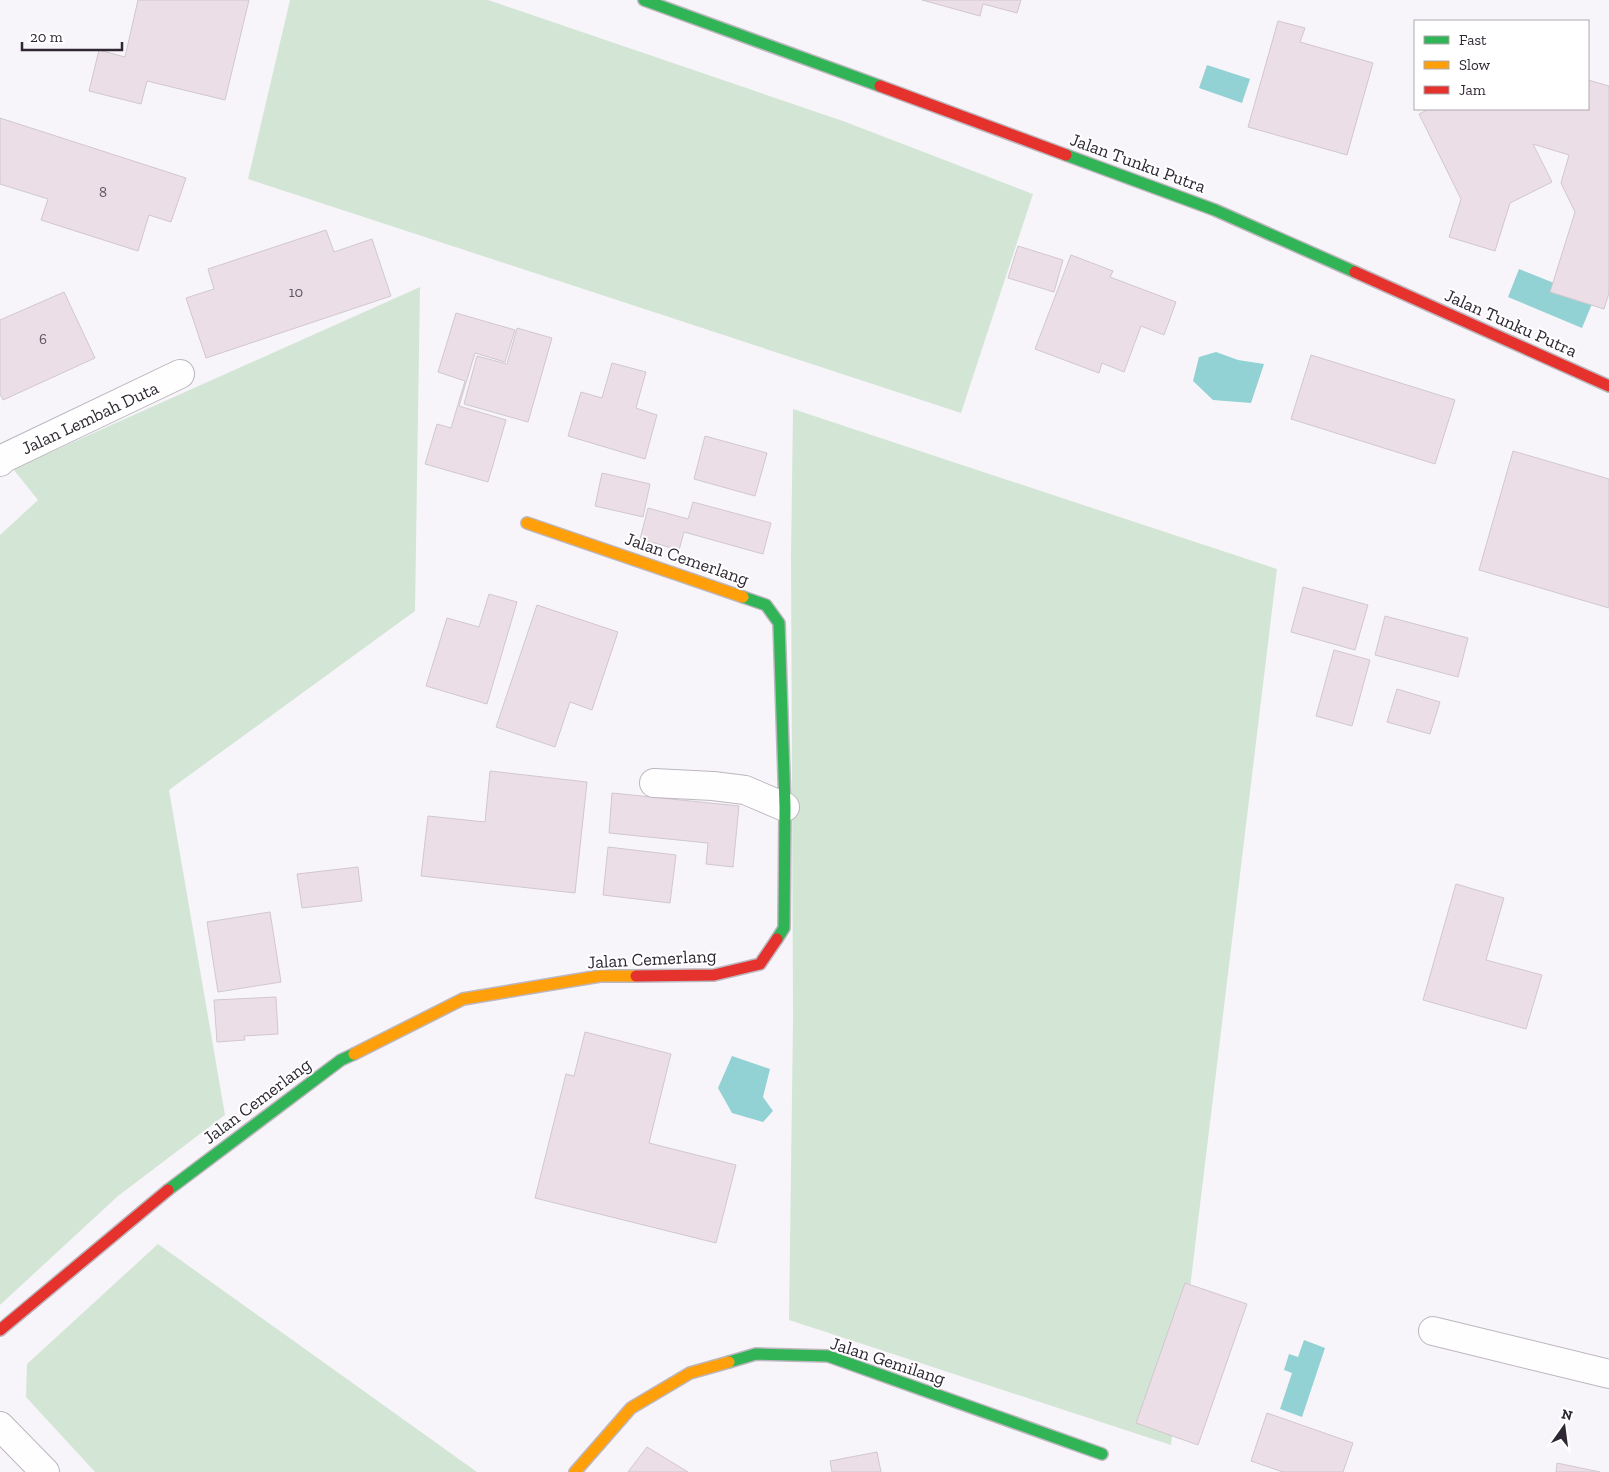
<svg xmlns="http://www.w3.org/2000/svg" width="1609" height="1472" font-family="'Zilla Slab',serif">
	<rect width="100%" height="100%" fill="#f8f5fa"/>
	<!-- green -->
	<g fill="#d3e6d6">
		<path d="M290 0H488L843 121 1033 194 961 413 248 179Z"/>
		<path d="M420 287 415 611 169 790 225 1115 118 1196 0 1305V535L38 500 13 469Z"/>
		<path d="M793 409 1277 569 1171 1445 789 1320 793 1018 791 556Z"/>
		<path d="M158 1244 477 1472H95L26 1397 27 1364Z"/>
	</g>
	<!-- water -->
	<g fill="#92d1d4">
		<path d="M1207 65 1250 79 1242 103 1199 88Z"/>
		<path d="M1519 269 1594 299 1582 328 1508 297Z"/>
		<path d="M1216 352 1238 360 1264 364 1251 403 1213 400 1193 381 1199 357Z"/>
		<path d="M732 1056 770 1069 763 1097 773 1111 763 1122 732 1113 718 1088Z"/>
		<path d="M1304 1340 1325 1348 1302 1417 1280 1409 1292 1373 1284 1370 1289 1354 1298 1357Z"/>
	</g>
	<!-- building -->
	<g fill="#ecdee7" stroke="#d0c8ce">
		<path d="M138 0H249L225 100 147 81 141 104 89 91 99 50 125 57Z"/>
		<path d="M922 0H1021L1017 13 983 4 980 16Z"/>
		<path d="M1278 21 1305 28 1300 42 1373 63 1347 155 1248 127Z"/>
		<path d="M1588 80 1609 86V293L1604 309 1550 292 1575 212 1561 183 1569 155 1533 144 1552 182 1510 203 1495 251 1449 237 1461 199 1419 114 1429 109H1588Z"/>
		<path d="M0 118 186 178 171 222 149 215 138 251 41 220 48 199 0 184Z"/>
		<path d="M326 230 334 252 372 239 391 296 206 358 186 298 214 289 208 269Z"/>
		<path d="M1018 246 1063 260 1054 292 1008 278Z"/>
		<path d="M1071 255 1113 271 1110 277 1176 302 1164 335 1141 326 1124 372 1102 363 1099 373 1035 349Z"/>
		<path d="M64 292 95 358 3 400 0 394V320Z"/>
		<path d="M456 313 515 330 505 362 475 353 459 406 506 420 488 482 425 464 437 424 451 428 465 381 438 372Z"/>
		<path d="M517 328 552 338 528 422 464 404 477 356 507 364Z"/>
		<path d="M1311 355 1455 400 1435 464 1291 419Z"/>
		<path d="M612 363 646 372 636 408 657 415 645 459 568 436 581 392 602 398Z"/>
		<path d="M705 436 767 453 755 496 694 479Z"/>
		<path d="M1513 451 1609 479V608L1479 570Z"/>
		<path d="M602 473 650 484 643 517 595 506Z"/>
		<path d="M693 502 771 523 763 554 684 532 679 550 640 539 648 508 688 519Z"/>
		<path d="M1303 587 1368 605 1355 650 1291 632Z"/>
		<path d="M489 594 517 602 487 704 426 686 447 618 479 627Z"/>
		<path d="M537 605 618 632 592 710 570 702 555 747 496 727Z"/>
		<path d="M1385 616 1468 638 1458 677 1375 655Z"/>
		<path d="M1334 650 1370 660 1352 726 1316 716Z"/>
		<path d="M1397 689 1440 702 1430 734 1387 722Z"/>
		<path d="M490 771 587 782 575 893 421 876 428 816 485 822Z"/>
		<path d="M612 793 739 806 733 867 706 864 708 843 609 833Z"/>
		<path d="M608 847 676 855 670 903 603 895Z"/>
		<path d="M358 867 362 901 302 908 297 874Z"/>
		<path d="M1456 884 1504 898 1486 960 1542 975 1526 1029 1423 1000Z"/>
		<path d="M270 912 281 982 218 992 207 922Z"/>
		<path d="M276 997 278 1034 244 1036 245 1040 217 1042 214 1000Z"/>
		<path d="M585 1032 671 1054 649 1143 736 1165 716 1243 535 1198 566 1074 574 1076Z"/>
		<path d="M1185 1283 1247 1304 1198 1445 1136 1423Z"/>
		<path d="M1267 1413 1353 1443 1343 1472H1283L1251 1461Z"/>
		<path d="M647 1447 688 1472H628Z"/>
		<path d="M877 1452 881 1472H832L830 1461Z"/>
		<path d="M1557 1463 1600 1472H1556Z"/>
	</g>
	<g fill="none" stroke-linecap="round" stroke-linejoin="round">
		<!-- street casing -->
		<g stroke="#bcb6bf" stroke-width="30">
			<g id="street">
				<path d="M0 462 4 458 180 374"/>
				<path d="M654 783 713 786 745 790 785 807"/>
				<path d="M1433 1331 1609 1374"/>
				<path d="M0 1426 45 1472"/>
			</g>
		</g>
		<!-- fast casing -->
		<g stroke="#bcb6bf" stroke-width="14">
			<g id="fast">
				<path d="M644 0 880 86"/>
				<path d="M1066 155 1215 210 1355 272"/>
				<path d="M743 597 766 605 779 623 785 807 784 928 777 939"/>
				<path d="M168 1190 341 1060 354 1054"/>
				<path d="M729 1362 756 1354 828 1356 1102 1454"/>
			</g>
		</g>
		<!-- slow casing -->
		<g stroke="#bcb6bf" stroke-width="14">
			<g id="slow">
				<path d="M527 523 743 597"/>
				<path d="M354 1054 463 999 600 976H636"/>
				<path d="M575 1472 631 1408 690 1373 729 1362"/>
			</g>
		</g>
		<!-- jam casing -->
		<g stroke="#bcb6bf" stroke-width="14">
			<g id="jam">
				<path d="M880 86 1066 155"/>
				<path d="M1355 272 1609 386"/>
				<path d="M636 976 714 975 760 964 777 939"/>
				<path d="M0 1330 168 1190"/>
			</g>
		</g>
		<!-- street -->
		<use href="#street" stroke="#fefefe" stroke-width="28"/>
		<!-- fast -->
		<use href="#fast" stroke="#30b455" stroke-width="11"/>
		<!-- slow -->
		<use href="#slow" stroke="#ff9f0a" stroke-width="11"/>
		<!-- jam -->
		<use href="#jam" stroke="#e5322d" stroke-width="11"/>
	</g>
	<g text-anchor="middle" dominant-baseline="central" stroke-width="4" stroke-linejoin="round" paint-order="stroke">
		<!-- number labels -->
		<g font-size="15" fill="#5e5560">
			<text x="103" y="192">8</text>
			<text x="296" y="292">10</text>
			<text x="43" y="339">6</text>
		</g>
		<!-- street labels -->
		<g font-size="18" fill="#2f2733" stroke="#fff">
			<text transform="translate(1138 163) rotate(20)">Jalan Tunku Putra</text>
			<text transform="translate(1511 323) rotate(24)">Jalan Tunku Putra</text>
			<text transform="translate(90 418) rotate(-25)">Jalan Lembah Duta</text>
			<text transform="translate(687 559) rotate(19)">Jalan Cemerlang</text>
			<text transform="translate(652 959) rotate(-3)">Jalan Cemerlang</text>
			<text transform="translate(257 1101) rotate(-37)">Jalan Cemerlang</text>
			<text transform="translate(888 1361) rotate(18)">Jalan Gemilang</text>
		</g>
	</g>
	<!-- legend -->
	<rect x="1414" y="20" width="175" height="90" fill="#ffffff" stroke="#aca9ad"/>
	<rect x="1424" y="36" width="25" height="8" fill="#30b455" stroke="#aca9ad"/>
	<text x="1459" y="45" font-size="15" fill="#2f2733">Fast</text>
	<rect x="1424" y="61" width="25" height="8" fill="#ff9f0a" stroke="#aca9ad"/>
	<text x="1459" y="70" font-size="15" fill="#2f2733">Slow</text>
	<rect x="1424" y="86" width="25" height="8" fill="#e5322d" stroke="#aca9ad"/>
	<text x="1459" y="95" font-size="15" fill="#2f2733">Jam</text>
	<!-- north arrow -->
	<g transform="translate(1564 1427) rotate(14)" stroke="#ffffff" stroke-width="4" paint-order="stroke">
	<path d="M0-4L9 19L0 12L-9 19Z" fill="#2f2733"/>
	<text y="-8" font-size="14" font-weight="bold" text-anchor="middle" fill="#2f2733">N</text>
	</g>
	<!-- scale -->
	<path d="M22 42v8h100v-8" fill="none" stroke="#2f2733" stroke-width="2.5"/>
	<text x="30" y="42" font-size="15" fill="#2f2733" stroke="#ffffff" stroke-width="4" paint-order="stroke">20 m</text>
</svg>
